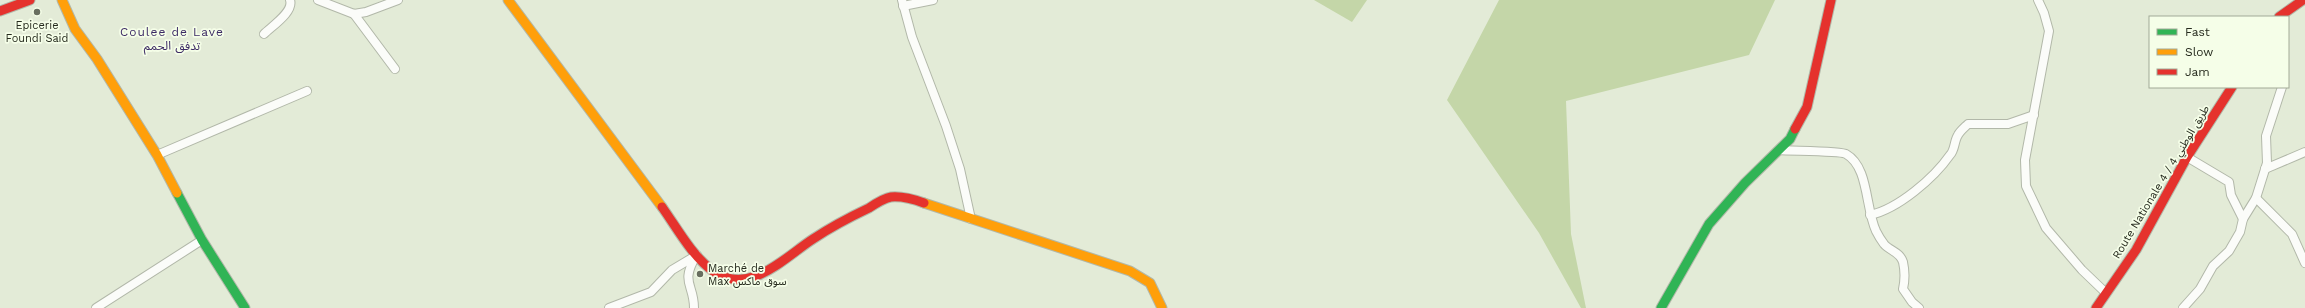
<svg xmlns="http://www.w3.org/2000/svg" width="2305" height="308" font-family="'Work Sans','Noto Sans Arabic',sans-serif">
	<rect width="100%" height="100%" fill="#e3ebd7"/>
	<!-- green -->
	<g fill="#c4d6a8">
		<path d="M1314 0H1367L1352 22Z"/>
		<path d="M1499 0H1775L1749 55 1566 101 1571 234 1586 308H1581L1539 233 1447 100Z"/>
	</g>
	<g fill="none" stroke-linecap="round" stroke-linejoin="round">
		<!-- street casing -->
		<g stroke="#b2b8a9" stroke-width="10">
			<g id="street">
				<path d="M318 0 354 14 366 12 398 0"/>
				<path d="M902 0 912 37 946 126 960 169 971 219"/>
				<path d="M2038 0 2044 13 2049 31 2025 160 2026 186 2046 228 2082 270 2106 293"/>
				<path d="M903 6 933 0"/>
				<path d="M354 14 395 69"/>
				<path d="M264 34C272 26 294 12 290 0"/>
				<path d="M1779 150C1789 151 1841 151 1846 154 1869 167 1865 207 1876 231 1878 235 1881 240 1884 244 1890 251 1900 252 1903 262 1905 271 1905 280 1903 289L1912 302 1919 308"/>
				<path d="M157 155 307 91"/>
				<path d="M2187 157 2229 182 2231 195 2243 219"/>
				<path d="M2265 169 2305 152"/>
				<path d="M2256 198 2292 234 2305 263"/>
				<path d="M1870 215C1898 209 1934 178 1950 155 1955 150 1954 141 1958 135 1960 131 1965 127 1968 124H2008L2034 115"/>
				<path d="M96 308 202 240"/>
				<path d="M609 308 651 292 672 270 697 255"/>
				<path d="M694 308C694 284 680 283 696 256"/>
				<path d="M2183 308 2200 289 2213 266 2229 251 2240 232 2243 219 2256 198 2267 163 2266 136 2282 87"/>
			</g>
		</g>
		<!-- fast casing -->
		<g stroke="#b2b8a9" stroke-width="11">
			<g id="fast">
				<path d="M177 193 202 240 245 308"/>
				<path d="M1661 308 1709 224 1745 183 1790 139 1795 129"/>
			</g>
		</g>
		<!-- slow casing -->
		<g stroke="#b2b8a9" stroke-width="11">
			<g id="slow">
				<path d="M62 0 75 29 97 59 157 155 177 193"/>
				<path d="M508 0 662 207"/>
				<path d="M924 203 1130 271 1150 283 1162 308"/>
			</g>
		</g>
		<!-- jam casing -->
		<g stroke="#b2b8a9" stroke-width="11">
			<g id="jam">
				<path d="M0 11 30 0"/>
				<path d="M2279 17 2303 0"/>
				<path d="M1795 129 1807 107 1831 0"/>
				<path d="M662 207C677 228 692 256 713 271 749 297 785 257 813 239 831 227 850 217 869 208 875 204 884 198 891 197 902 196 913 199 924 203"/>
				<path d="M2096 308 2136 250 2187 157 2232 87"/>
			</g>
		</g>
		<!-- street -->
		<use href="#street" stroke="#fbfcf9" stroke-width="8"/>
		<!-- fast -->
		<use href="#fast" stroke="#30b455" stroke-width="9"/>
		<!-- slow -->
		<use href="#slow" stroke="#ff9f0a" stroke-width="9"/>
		<!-- jam -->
		<use href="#jam" stroke="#e5322d" stroke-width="9"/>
	</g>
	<!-- markers -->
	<g fill="#686e5f" stroke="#f5fee8" stroke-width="1.5">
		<circle cx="37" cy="12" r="4"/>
		<circle cx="700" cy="274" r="4"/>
	</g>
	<g text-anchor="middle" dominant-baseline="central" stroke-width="3.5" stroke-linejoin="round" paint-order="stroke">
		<!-- poi labels -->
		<g font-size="11" fill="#262b1e" stroke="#f5fee8">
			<text x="37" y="25">Epicerie<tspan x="37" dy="13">Foundi Said</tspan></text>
			<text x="708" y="268" text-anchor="start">Marché de<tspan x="708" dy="13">Max سوق ماكس</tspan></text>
		</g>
		<!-- street labels -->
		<g font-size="11" fill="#262b1e" stroke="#f5fee8">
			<text transform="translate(2161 182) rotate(-59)">Route Nationale 4 / طريق الوطني 4</text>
		</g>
		<!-- neighbourhood labels -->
		<g font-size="12" letter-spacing="1" fill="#3c2a65" stroke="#f5fee8">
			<text x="172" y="32">Coulee de Lave<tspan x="172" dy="14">تدفق الحمم</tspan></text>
		</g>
	</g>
	<!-- legend -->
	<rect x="2149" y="16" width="140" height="72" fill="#f5fee8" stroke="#a2aa97"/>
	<rect x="2157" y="29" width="20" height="6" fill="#30b455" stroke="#a2aa97"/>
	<text x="2185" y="36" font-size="12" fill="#262b1e">Fast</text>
	<rect x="2157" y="49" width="20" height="6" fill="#ff9f0a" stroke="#a2aa97"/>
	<text x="2185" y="56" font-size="12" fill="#262b1e">Slow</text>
	<rect x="2157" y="69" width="20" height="6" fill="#e5322d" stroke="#a2aa97"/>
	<text x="2185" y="76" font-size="12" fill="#262b1e">Jam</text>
</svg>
